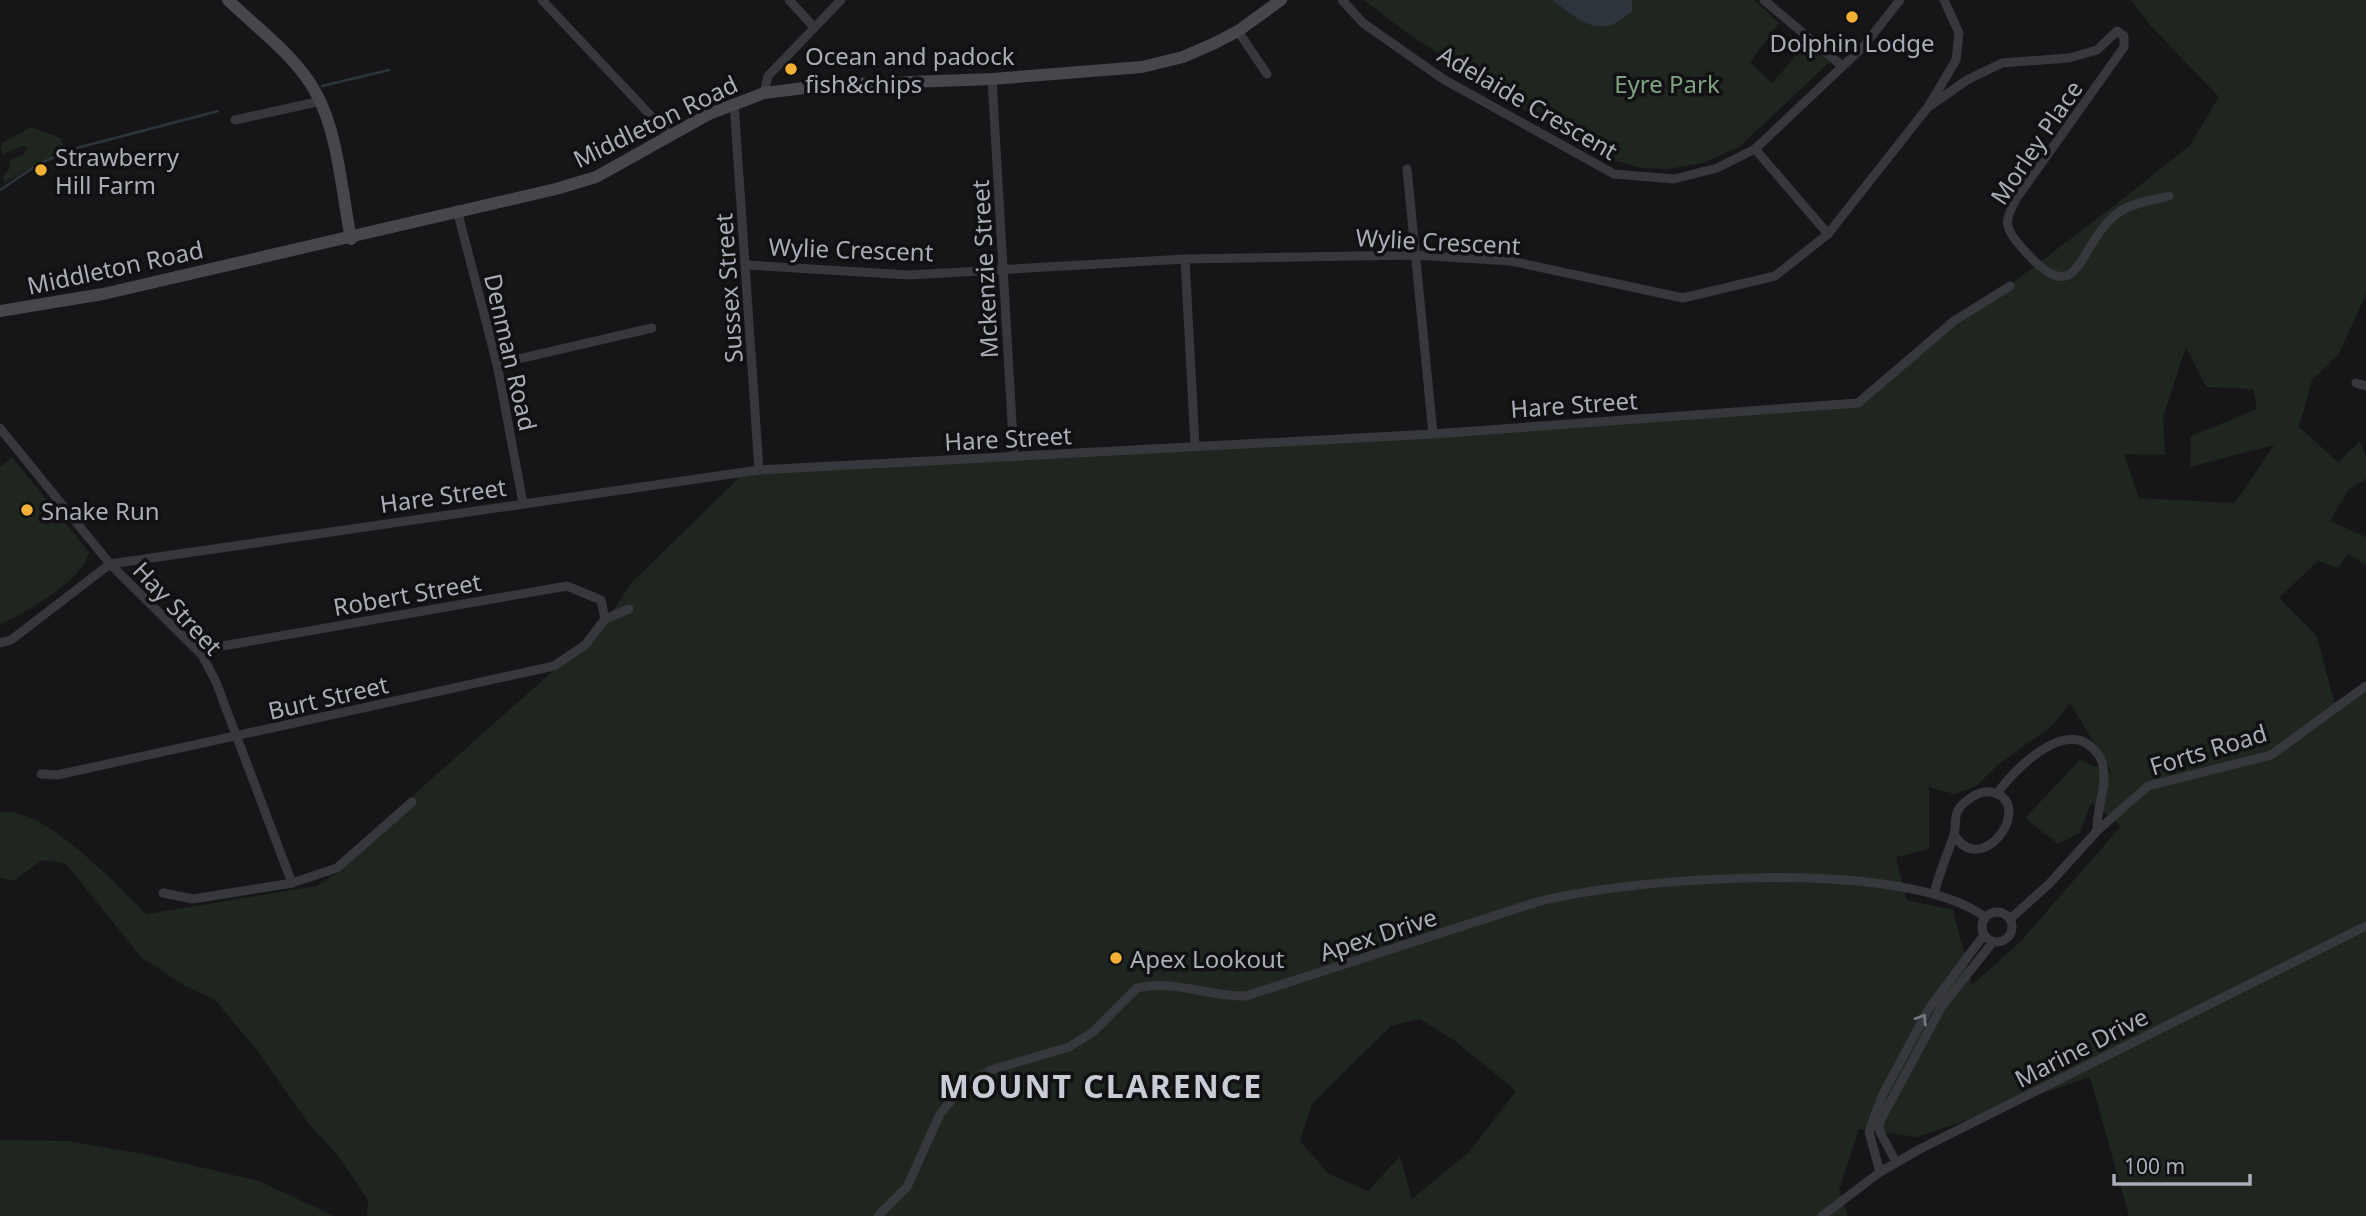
<svg xmlns="http://www.w3.org/2000/svg" width="2366" height="1216" font-family="'Noto Sans',sans-serif">
	<rect width="100%" height="100%" fill="#161618"/>
	<!-- green -->
	<g fill="#1e261f" fill-rule="evenodd">
		<path d="M1364 0H1754L1779 23 1750 62 1772 83 1807 43 1830 62 1739 147 1703 163 1668 169 1641 168 1613 160 1554 129 1404 31Z"/>
		<path d="M2131 0H2366V294L2339 354 2312 380 2299 427 2338 462 2360 441 2366 457V479L2349 489 2330 521 2366 537V565L2348 554 2338 568 2318 561 2279 598 2317 636 2336 710 2366 691V1216H2129L2090 1077 1917 1137 1859 1129 1839 1190 1848 1216H367L368 1200 339 1157 309 1124 256 1049 215 1000 183 985 141 957 66 864 42 860 14 881 0 878V812C45 806 115 884 147 914L316 886 341 871 419 790 553 671 588 648 632 582 744 473 1853 404 2119 202 2190 145 2219 97 2150 25ZM2186 347 2206 387 2253 389 2257 409 2191 436 2190 467 2274 445 2235 503 2139 498 2124 454 2165 455 2163 417ZM2070 703 2112 773 2080 760 2025 818 2058 844 2080 833 2091 803 2121 826 2020 942 1972 985 1953 910 1907 900 1896 857 1929 849V787L1954 794 1975 787 1999 764 2053 725ZM1420 1019 1455 1041 1516 1091 1470 1151 1412 1199 1400 1156 1368 1191 1329 1174 1300 1141 1312 1104 1391 1026Z"/>
		<path d="M31 127 61 138 65 149 4 183 3 176 10 168V160L24 154 28 148 23 146 3 154 0 147 3 142Z"/>
		<path d="M12 457 89 552C81 583 28 610 0 625V467Z"/>
		<path d="M0 1140 69 1141 148 1155 259 1181 334 1216H0Z"/>
	</g>
	<!-- water -->
	<path fill="#2c353c" d="M1552 0H1632V11C1600 41 1582 22 1552 0Z"/>
	<g fill="none" stroke-linecap="round" stroke-linejoin="round">
		<!-- stream -->
		<g stroke="#2c353c" stroke-width="2.5">
			<path d="M322 86 389 70"/>
			<path d="M77 148 218 111"/>
			<path d="M0 190 39 164 63 153"/>
		</g>
		<!-- street -->
		<g stroke="#37383d" stroke-width="9">
			<path d="M542 0 669 135"/>
			<path d="M789 0 813 26"/>
			<path d="M1342 0 1363 23 1443 79 1614 174 1674 179 1717 168 1755 149 1863 47 1900 0"/>
			<path d="M1764 0 1842 66"/>
			<path d="M1238 31 1267 74"/>
			<path d="M992 79 1014 457"/>
			<path d="M764 93 768 76 841 0"/>
			<path d="M734 103 759 470"/>
			<path d="M1930 106 1967 80 2002 63 2069 58 2097 50 2117 31 2124 36V47L2016 199C2006 218 2003 225 2017 242 2082 320 2074 246 2118 213 2131 203 2154 200 2169 196"/>
			<path d="M235 120 321 101"/>
			<path d="M1755 149 1828 234"/>
			<path d="M1407 169 1433 434"/>
			<path d="M457 210 497 364 523 503"/>
			<path d="M1185 259 1195 446"/>
			<path d="M747 265 910 275 1185 259 1415 255 1511 261 1683 298 1775 276 1828 234 1928 107 1956 60 1959 33 1944 0"/>
			<path d="M497 364 652 328"/>
			<path d="M2356 383 2366 386"/>
			<path d="M0 428 110 564 202 655 216 682 292 883"/>
			<path d="M605 619 629 609"/>
			<path d="M0 643 11 640 110 564 759 470 1433 434 1858 403 1954 321 2010 286"/>
			<path d="M202 655 211 648 567 586 601 600 605 619"/>
			<path d="M41 774 57 775 554 666 585 645 605 619"/>
			<path d="M1997 794C2012 771 2061 723 2089 745 2096 751 2102 757 2103 767 2107 788 2096 810 2097 831"/>
			<path d="M163 893 193 899 292 883 337 868 412 802"/>
			<path d="M1934 894C1939 874 1946 857 1953 838 1959 822 1948 812 1972 797 1980 792 1989 790 1998 794 2031 811 1981 877 1955 836"/>
			<circle cx="1997" cy="927" r="15"/>
			<path d="M2010 919 2049 884 2097 831 2148 786 2271 755 2366 686"/>
			<path d="M1896 1162 1880 1132 1879 1123 1942 1006 1993 942"/>
			<path d="M1880 1172 1869 1132 1882 1096 1928 1010 1984 935"/>
			<path d="M878 1216 907 1187 940 1114 963 1086 991 1070 1069 1047 1093 1032 1137 988C1172 979 1210 997 1246 996L1537 902C1633 877 1905 857 1985 917"/>
			<path d="M1822 1216 1880 1172 1920 1149 2366 926"/>
		</g>
		<!-- secondary -->
		<g stroke="#45474d" stroke-width="12">
			<path d="M228 0C257 28 297 57 316 93 338 132 342 194 351 239"/>
			<path d="M0 311 103 294 556 189 596 177 709 114 764 93 829 85 992 79 1142 67 1183 57 1215 43 1238 31 1281 0"/>
		</g>
	</g>
	<!-- one-way arrows -->
	<defs><path id="oneway-chevron" d="M-2-3.5L2.5 0L-2 3.5" fill="none" stroke-width="1.6" stroke-linecap="round" stroke-linejoin="round" transform="scale(1.75)"/></defs>
	<use stroke="#757881" href="#oneway-chevron" transform="translate(1922 1019) rotate(-58)"/>
	<!-- markers -->
	<g fill="#f2b134" stroke="#111113" stroke-width="2.5">
		<circle cx="1852" cy="17" r="7"/>
		<circle cx="791" cy="69" r="7"/>
		<circle cx="41" cy="170" r="7"/>
		<circle cx="27" cy="510" r="7"/>
		<circle cx="1116" cy="958" r="7"/>
	</g>
	<g text-anchor="middle" dominant-baseline="central" stroke-width="7" stroke-linejoin="round" paint-order="stroke">
		<!-- poi labels -->
		<g font-size="24" fill="#a8adb8" stroke="#111113" text-anchor="start">
			<text x="1852" y="42" text-anchor="middle">Dolphin Lodge</text>
			<text x="805" y="55">Ocean and padock<tspan x="805" dy="28">fish&amp;chips</tspan></text>
			<text x="55" y="156">Strawberry<tspan x="55" dy="28">Hill Farm</tspan></text>
			<text x="41" y="510">Snake Run</text>
			<text x="1130" y="958">Apex Lookout</text>
		</g>
		<!-- park labels -->
		<g font-size="24" fill="#7fa381" stroke="#111113">
			<text x="1667" y="83">Eyre Park</text>
		</g>
		<!-- street labels -->
		<g font-size="24" fill="#a8adb8" stroke="#111113">
			<text transform="translate(1528 102) rotate(30)">Adelaide Crescent</text>
			<text transform="translate(655 121) rotate(-26)">Middleton Road</text>
			<text transform="translate(2036 142) rotate(-56)">Morley Place</text>
			<text transform="translate(1438 241) rotate(3)">Wylie Crescent</text>
			<text transform="translate(851 249) rotate(2)">Wylie Crescent</text>
			<text transform="translate(115 267) rotate(-12)">Middleton Road</text>
			<text transform="translate(984 269) rotate(-93)">Mckenzie Street</text>
			<text transform="translate(728 288) rotate(-94)">Sussex Street</text>
			<text transform="translate(511 352) rotate(77)">Denman Road</text>
			<text transform="translate(1574 404) rotate(-4)">Hare Street</text>
			<text transform="translate(1008 438) rotate(-3)">Hare Street</text>
			<text transform="translate(443 495) rotate(-8)">Hare Street</text>
			<text transform="translate(407 594) rotate(-10)">Robert Street</text>
			<text transform="translate(178 608) rotate(47)">Hay Street</text>
			<text transform="translate(328 697) rotate(-13)">Burt Street</text>
			<text transform="translate(2208 749) rotate(-17)">Forts Road</text>
			<text transform="translate(1378 934) rotate(-18)">Apex Drive</text>
			<text transform="translate(2081 1047) rotate(-27)">Marine Drive</text>
		</g>
		<!-- district labels -->
		<g font-size="32" font-weight="bold" letter-spacing="2" fill="#c9ccd4" stroke="#111113">
			<text x="1101" y="1085">MOUNT CLARENCE</text>
		</g>
	</g>
	<!-- scale -->
	<path d="M2114 1174v10h136v-10" fill="none" stroke="#a8adb8" stroke-width="3.5"/>
	<text x="2124" y="1174" font-size="21" fill="#a8adb8" stroke="#111113" stroke-width="5" paint-order="stroke">100 m</text>
</svg>
